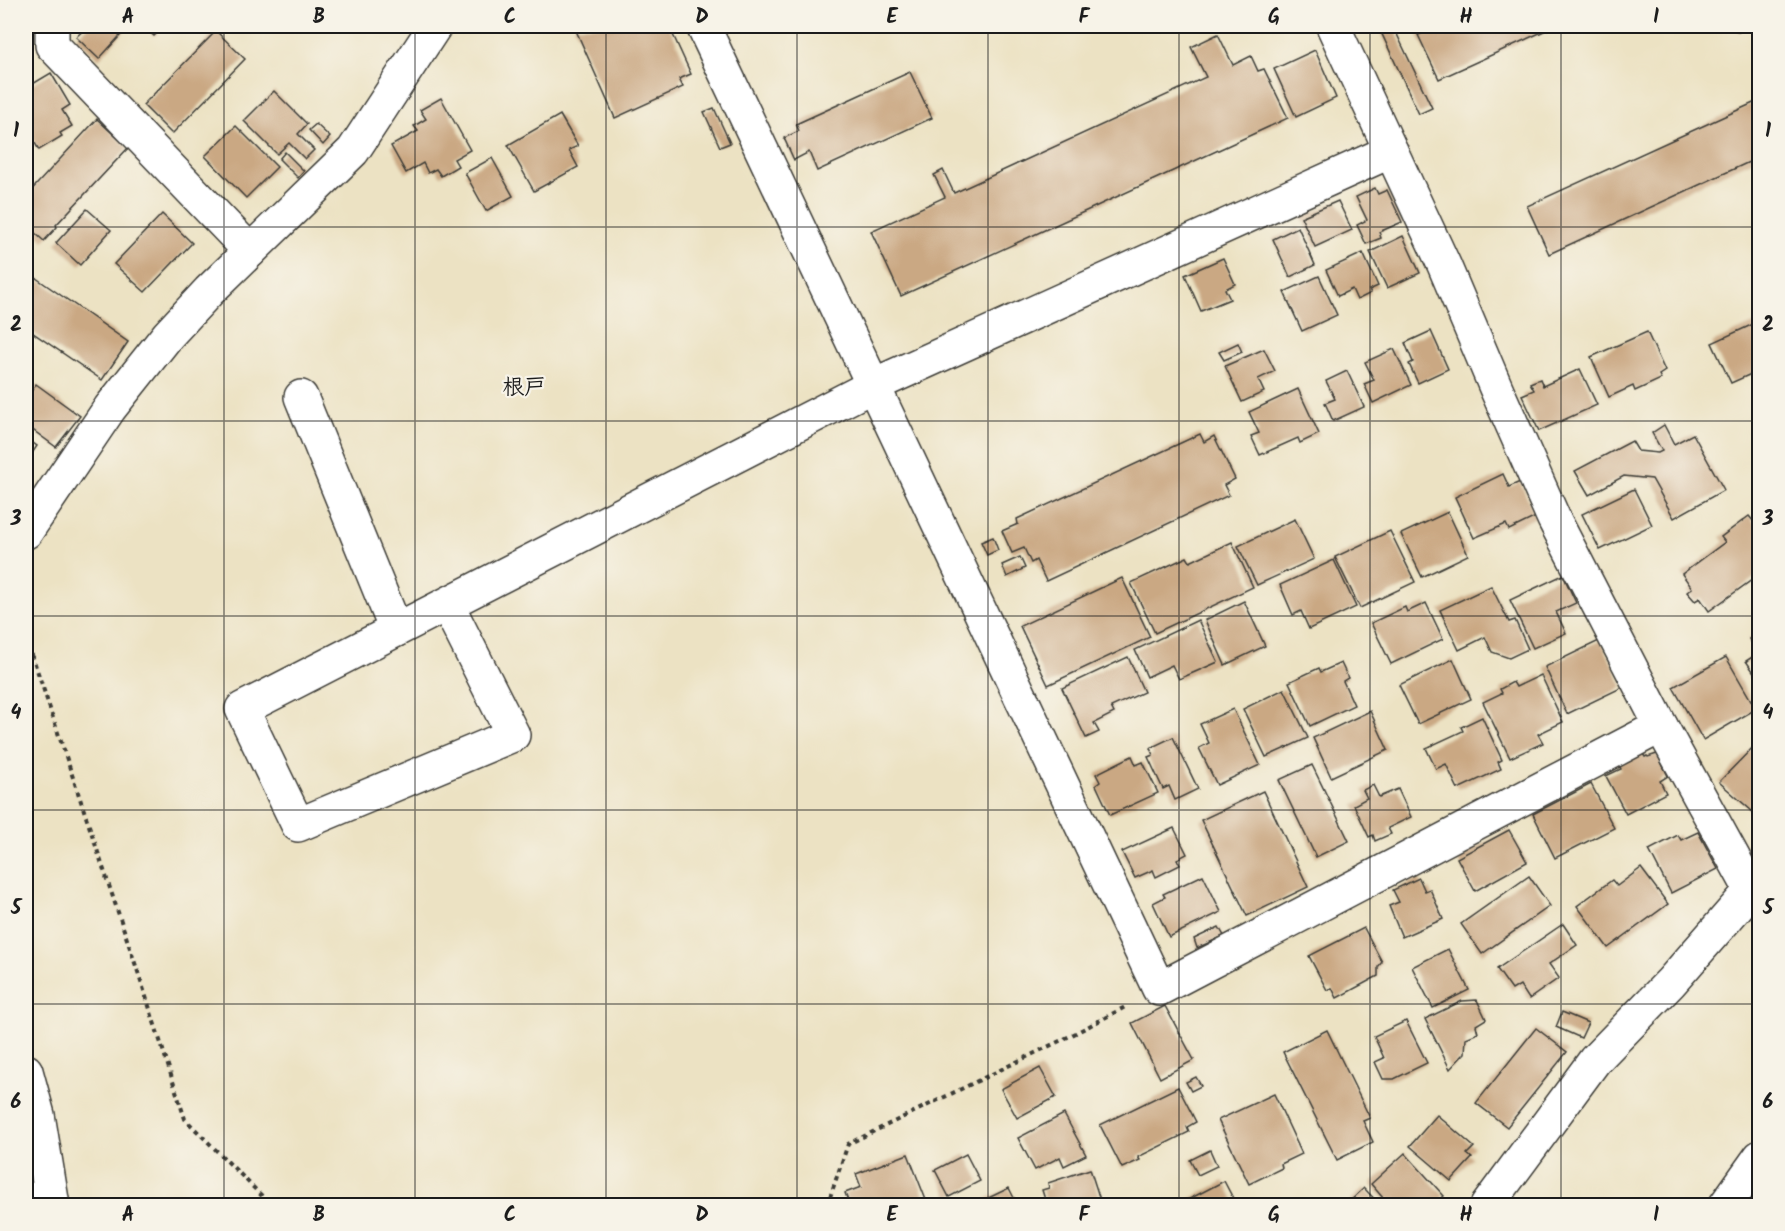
<svg xmlns="http://www.w3.org/2000/svg" width="1785" height="1231" font-family="Kalam,'Klee One',sans-serif">
	<rect width="100%" height="100%" fill="#f7f3e8"/>
	<filter id="ink" filterUnits="userSpaceOnUse"><feTurbulence type="fractalNoise" baseFrequency=".0167" numOctaves="2"/><feDisplacementMap in="SourceGraphic" scale="12" xChannelSelector="R" yChannelSelector="G"/><feConvolveMatrix kernelMatrix="1 2 1 2 8 2 1 2 1" color-interpolation-filters="sRGB"/></filter>
	<filter id="wash" filterUnits="userSpaceOnUse"><feTurbulence type="fractalNoise" baseFrequency=".008" numOctaves="4" result="noise"/><feDisplacementMap in="SourceGraphic" scale="24" xChannelSelector="R" yChannelSelector="G"/><feGaussianBlur stdDeviation="1.35" result="paint"/><feColorMatrix in="noise" values="0 0 0 0 0 0 0 0 0 0 0 0 0 0 0 0 0 1.4 0 .05"/><feComposite in="paint" operator="in"/></filter>
	<g filter="url(#wash)">
		<rect width="100%" height="100%" fill="#ece2c3"/>
		<g id="blocks">
			<!-- building -->
			<g fill="#caa883">
				<path d="M88 26H127L128 27 99 59 76 37Z"/>
				<path d="M143 26H164L154 36Z"/>
				<path d="M574 26H669L691 74 679 79 683 87 615 118Z"/>
				<path d="M823 26H839L825 32Z"/>
				<path d="M1393 26 1432 108 1419 114 1381 32Z"/>
				<path d="M1440 26H1555L1439 79 1418 35Z"/>
				<path d="M1735 26H1753L1738 32Z"/>
				<path d="M216 31 245 59 172 134 143 105Z"/>
				<path d="M1218 34 1233 65 1251 56 1258 71 1264 69 1288 118 901 296 871 231 945 197 934 175 943 170 954 193 1206 77 1191 47Z"/>
				<path d="M1315 50 1336 98 1296 117 1274 69Z"/>
				<path d="M910 72 932 118 817 171 809 152 794 160 784 138 799 131 796 124Z"/>
				<path d="M51 73 70 105 62 110 72 126 60 133 62 136 39 150 26 128V88Z"/>
				<path d="M274 91 307 124 298 134 314 150 305 159 289 143 277 154 244 121Z"/>
				<path d="M441 98 470 150 454 159 458 166 441 176 436 169 428 173 423 163 406 173 391 146 418 131 414 126 426 119 420 110Z"/>
				<path d="M1760 100V157L1549 254 1527 206Z"/>
				<path d="M714 108 730 143 720 147 704 112Z"/>
				<path d="M560 115 578 146 569 150 578 167 534 191 508 145Z"/>
				<path d="M97 119 128 148 56 225 57 227 44 241 26 225V196Z"/>
				<path d="M316 124 330 137 323 145 309 130Z"/>
				<path d="M236 126 277 167 246 198 205 156Z"/>
				<path d="M285 152 304 171 298 178 279 159Z"/>
				<path d="M492 158 513 196 486 211 465 173Z"/>
				<path d="M1375 188 1378 194 1387 190 1402 222 1379 232 1381 238 1366 244 1357 225 1367 220 1356 197Z"/>
				<path d="M1338 201 1352 230 1315 247 1301 217Z"/>
				<path d="M87 209 111 230 80 265 56 243Z"/>
				<path d="M162 214 192 243 145 292 114 264Z"/>
				<path d="M1298 227 1315 265 1290 277 1273 239Z"/>
				<path d="M1403 236 1420 273 1387 288 1370 252Z"/>
				<path d="M1363 253 1378 286 1369 290 1371 293 1357 300 1352 289 1338 296 1326 270Z"/>
				<path d="M1223 258 1235 284 1225 289 1230 299 1201 311 1185 275Z"/>
				<path d="M26 271 128 342 102 380 26 328Z"/>
				<path d="M1319 276 1337 315 1302 331 1284 292Z"/>
				<path d="M1760 321V370L1731 383 1712 343Z"/>
				<path d="M1431 331 1448 369 1418 383 1409 364 1413 362 1405 343Z"/>
				<path d="M1647 332 1665 371 1659 375 1661 379 1635 391 1633 386 1609 397 1591 357Z"/>
				<path d="M1238 343 1242 352 1224 360 1219 352Z"/>
				<path d="M1264 349 1275 371 1258 379 1264 392 1242 402 1225 366Z"/>
				<path d="M1394 349 1411 385 1373 403 1364 384 1374 380 1365 362Z"/>
				<path d="M1580 369 1597 405 1539 431 1522 395 1534 390 1530 383 1540 379 1543 386Z"/>
				<path d="M1347 371 1364 407 1333 421 1325 403 1335 399 1326 381Z"/>
				<path d="M36 384 80 416 56 447 26 425V399Z"/>
				<path d="M1298 389 1319 434 1300 443 1298 438 1260 455 1251 436 1259 433 1249 412Z"/>
				<path d="M1664 425 1674 444 1693 434 1724 490 1674 518 1652 479 1624 476 1589 495 1575 471 1632 441 1638 451 1658 453 1662 451 1652 433Z"/>
				<path d="M1200 434 1204 442 1214 436 1235 479 1224 485 1229 495 1046 581 1036 560 1031 563 1024 548 1012 553 1002 531 1018 524 1017 519Z"/>
				<path d="M26 438 37 446 26 462Z"/>
				<path d="M1503 474 1509 487 1520 482 1536 517 1509 530 1506 524 1474 538 1455 497Z"/>
				<path d="M1634 489 1652 525 1600 550 1582 514Z"/>
				<path d="M1448 512 1468 555 1422 577 1401 534Z"/>
				<path d="M1749 516 1760 529V574L1709 611 1700 598 1695 601 1687 592 1692 588 1682 574 1725 542 1721 537Z"/>
				<path d="M1295 519 1314 559 1257 585 1238 546Z"/>
				<path d="M1390 531 1415 582 1360 608 1335 557Z"/>
				<path d="M993 537 998 550 987 555 981 542Z"/>
				<path d="M1232 542 1253 587 1155 633 1131 583 1187 557 1190 562Z"/>
				<path d="M1020 557 1025 568 1007 577 1002 565Z"/>
				<path d="M1334 560 1356 607 1309 629 1301 611 1293 615 1280 585Z"/>
				<path d="M1563 575 1576 603 1556 612 1566 633 1533 648 1510 600Z"/>
				<path d="M1122 578 1150 637 1048 685 1020 626Z"/>
				<path d="M1491 586 1509 622 1515 620 1528 649 1509 658 1492 652 1485 637 1459 650 1440 610Z"/>
				<path d="M1244 601 1265 646 1225 665 1205 620Z"/>
				<path d="M1426 603 1443 639 1391 664 1371 623 1405 607 1407 612Z"/>
				<path d="M1198 620 1218 662 1179 679 1172 665 1147 677 1135 650Z"/>
				<path d="M1760 633V643L1754 646 1749 639Z"/>
				<path d="M1601 640 1623 687 1567 714 1545 667Z"/>
				<path d="M1760 652V681L1746 661Z"/>
				<path d="M1128 657 1144 692 1111 707 1114 713 1094 723 1099 732 1086 738 1062 688Z"/>
				<path d="M1726 657 1756 709 1703 740 1673 687Z"/>
				<path d="M1453 659 1471 699 1418 724 1399 685Z"/>
				<path d="M1341 663 1348 678 1343 681 1354 705 1310 726 1289 682 1319 668 1321 672Z"/>
				<path d="M1541 675 1563 722 1538 734 1543 743 1510 758 1483 702 1502 693 1500 689 1513 682 1516 687Z"/>
				<path d="M1284 689 1308 738 1266 757 1243 709Z"/>
				<path d="M1233 709 1260 765 1217 785 1199 748 1209 743 1200 724Z"/>
				<path d="M1370 711 1388 750 1331 777 1313 738Z"/>
				<path d="M1482 717 1502 760 1498 762 1501 769 1458 789 1446 764 1436 769 1426 748 1463 731 1461 727Z"/>
				<path d="M1173 737 1198 789 1175 800 1169 786 1163 789 1148 757 1153 755 1150 748Z"/>
				<path d="M1760 740V818L1719 782Z"/>
				<path d="M1641 751 1645 757 1647 756 1648 757 1657 754 1668 776 1660 781 1666 793 1626 814 1606 776 1621 769 1618 763Z"/>
				<path d="M1132 756 1136 765 1143 762 1158 793 1110 815 1096 785 1100 782 1096 774Z"/>
				<path d="M1312 765 1349 841 1316 857 1279 780Z"/>
				<path d="M1591 784 1614 828 1555 858 1533 814Z"/>
				<path d="M1373 785 1379 797 1398 789 1411 817 1388 828 1391 834 1375 841 1373 835 1369 837 1354 805 1367 798 1363 790Z"/>
				<path d="M1263 791 1308 887 1247 916 1201 820Z"/>
				<path d="M1174 828 1187 854 1177 859 1180 865 1156 877 1153 870 1135 878 1122 852Z"/>
				<path d="M1509 830 1527 862 1475 891 1457 858Z"/>
				<path d="M1698 832 1718 869 1671 893 1649 850 1678 835 1681 840Z"/>
				<path d="M1641 868 1668 904 1608 948 1577 906 1612 880 1617 886Z"/>
				<path d="M1203 875 1221 912 1169 937 1153 903 1165 897 1163 894Z"/>
				<path d="M1529 876 1550 906 1482 954 1461 924Z"/>
				<path d="M1419 878 1425 891 1430 889 1443 919 1402 937 1389 906 1399 902 1393 890Z"/>
				<path d="M1563 924 1577 945 1549 964 1559 978 1529 999 1520 985 1512 990 1497 969Z"/>
				<path d="M1219 927 1224 936 1197 948 1194 939Z"/>
				<path d="M1364 928 1382 962 1378 967V976L1337 998 1332 988 1327 990 1309 956Z"/>
				<path d="M1448 949 1469 990 1433 1008 1412 967Z"/>
				<path d="M1477 1000 1486 1019 1476 1025 1478 1033 1466 1038 1465 1053 1450 1069 1425 1019 1462 1001Z"/>
				<path d="M1165 1006 1194 1060 1160 1078 1132 1023Z"/>
				<path d="M1562 1012 1588 1023 1581 1038 1556 1027Z"/>
				<path d="M1406 1021 1427 1063 1394 1079H1383L1375 1062 1384 1058 1374 1036Z"/>
				<path d="M1536 1028 1567 1052 1507 1127 1476 1103Z"/>
				<path d="M1327 1030 1370 1118 1363 1121 1373 1142 1337 1160 1283 1052Z"/>
				<path d="M1040 1068 1056 1097 1017 1118 1001 1089Z"/>
				<path d="M1196 1077 1201 1086 1191 1091 1186 1082Z"/>
				<path d="M1178 1087 1196 1122 1187 1127 1189 1132 1138 1157 1140 1160 1122 1168 1100 1125Z"/>
				<path d="M1274 1094 1302 1154 1281 1164 1282 1168 1249 1184 1218 1120Z"/>
				<path d="M1064 1114 1086 1155 1064 1166 1060 1157 1035 1170 1018 1138Z"/>
				<path d="M1437 1115 1474 1147 1467 1154 1472 1158 1451 1181 1410 1146Z"/>
				<path d="M1210 1150 1217 1166 1198 1175 1190 1160Z"/>
				<path d="M1405 1153 1444 1196 1433 1206H1402L1397 1200 1390 1206 1371 1184Z"/>
				<path d="M908 1154 926 1200 912 1206H850L845 1193 861 1187 856 1174Z"/>
				<path d="M966 1154 980 1181 949 1197 935 1170Z"/>
				<path d="M1090 1169 1102 1206H1047L1042 1190 1049 1188 1048 1183Z"/>
				<path d="M1224 1181 1237 1206H1176Z"/>
				<path d="M1009 1188 1018 1206H972Z"/>
				<path d="M1364 1188 1381 1206H1345Z"/>
			</g>
		</g>
	</g>
	<g filter="url(#ink)">
		<use href="#blocks" fill-opacity="0" stroke="#3b3a35" stroke-width="1.5"/>
		<g fill="none" stroke-linecap="round" stroke-linejoin="round">
			<!-- street casing -->
			<g stroke="#3b3a35" stroke-width="36">
				<g id="street">
					<path d="M52 26V45L250 251"/>
					<path d="M703 26 1159 989 1661 726 1554 519 1496 388 1444 265 1333 26"/>
					<path d="M301 397 396 630"/>
					<path d="M26 532 110 408 168 335 209 291 353 151 435 26"/>
					<path d="M447 604 513 735 298 825 242 709 874 385 1391 151"/>
					<path d="M1661 726 1751 890"/>
					<path d="M26 1071 38 1115 53 1206"/>
					<path d="M26 1198 28 1206"/>
					<path d="M1487 1206 1595 1060 1671 982 1760 880"/>
					<path d="M1725 1206 1760 1157"/>
				</g>
			</g>
			<!-- path -->
			<g stroke="#3b3a35" stroke-width="4" stroke-dasharray="4.5 4.5" stroke-linecap="butt">
				<path d="M26 637 141 981 185 1119 272 1206"/>
				<path d="M827 1206 848 1144 1072 1035 1127 1006"/>
			</g>
			<!-- street -->
			<use href="#street" stroke="#fff" stroke-width="33"/>
		</g>
	</g>
	<!-- grid -->
	<path fill="none" stroke="#1c1c1c" stroke-width="1.5" stroke-opacity="0.55" d="M224 26V1206M415 26V1206M606 26V1206M797 26V1206M988 26V1206M1179 26V1206M1370 26V1206M1561 26V1206M26 227H1760M26 421H1760M26 616H1760M26 810H1760M26 1004H1760"/>
	<g text-anchor="middle" dominant-baseline="central" stroke-width="4.5" stroke-linejoin="round" paint-order="stroke">
		<!-- neighbourhood labels -->
		<g font-size="22" font-weight="bold" fill="#1c1c1c" stroke="#f7f3e8">
			<text x="524" y="388">根戸</text>
		</g>
	</g>
	<!-- margin -->
	<rect width="1785" height="1231" fill="none" stroke="#f7f3e8" stroke-width="66"/>
	<rect x="33" y="33" width="1719" height="1165" fill="none" stroke="#1c1c1c" stroke-width="2"/>
	<g font-size="20" text-anchor="middle" font-weight="bold" fill="#1c1c1c">
		<text x="128" y="23">A</text>
		<text x="319" y="23">B</text>
		<text x="510" y="23">C</text>
		<text x="702" y="23">D</text>
		<text x="892" y="23">E</text>
		<text x="1084" y="23">F</text>
		<text x="1274" y="23">G</text>
		<text x="1466" y="23">H</text>
		<text x="1656" y="23">I</text>
		<text x="16" y="137">1</text>
		<text x="1768" y="137">1</text>
		<text x="16" y="331">2</text>
		<text x="1768" y="331">2</text>
		<text x="16" y="525">3</text>
		<text x="1768" y="525">3</text>
		<text x="16" y="719">4</text>
		<text x="1768" y="719">4</text>
		<text x="16" y="914">5</text>
		<text x="1768" y="914">5</text>
		<text x="16" y="1108">6</text>
		<text x="1768" y="1108">6</text>
		<text x="128" y="1221">A</text>
		<text x="319" y="1221">B</text>
		<text x="510" y="1221">C</text>
		<text x="702" y="1221">D</text>
		<text x="892" y="1221">E</text>
		<text x="1084" y="1221">F</text>
		<text x="1274" y="1221">G</text>
		<text x="1466" y="1221">H</text>
		<text x="1656" y="1221">I</text>
	</g>
</svg>
